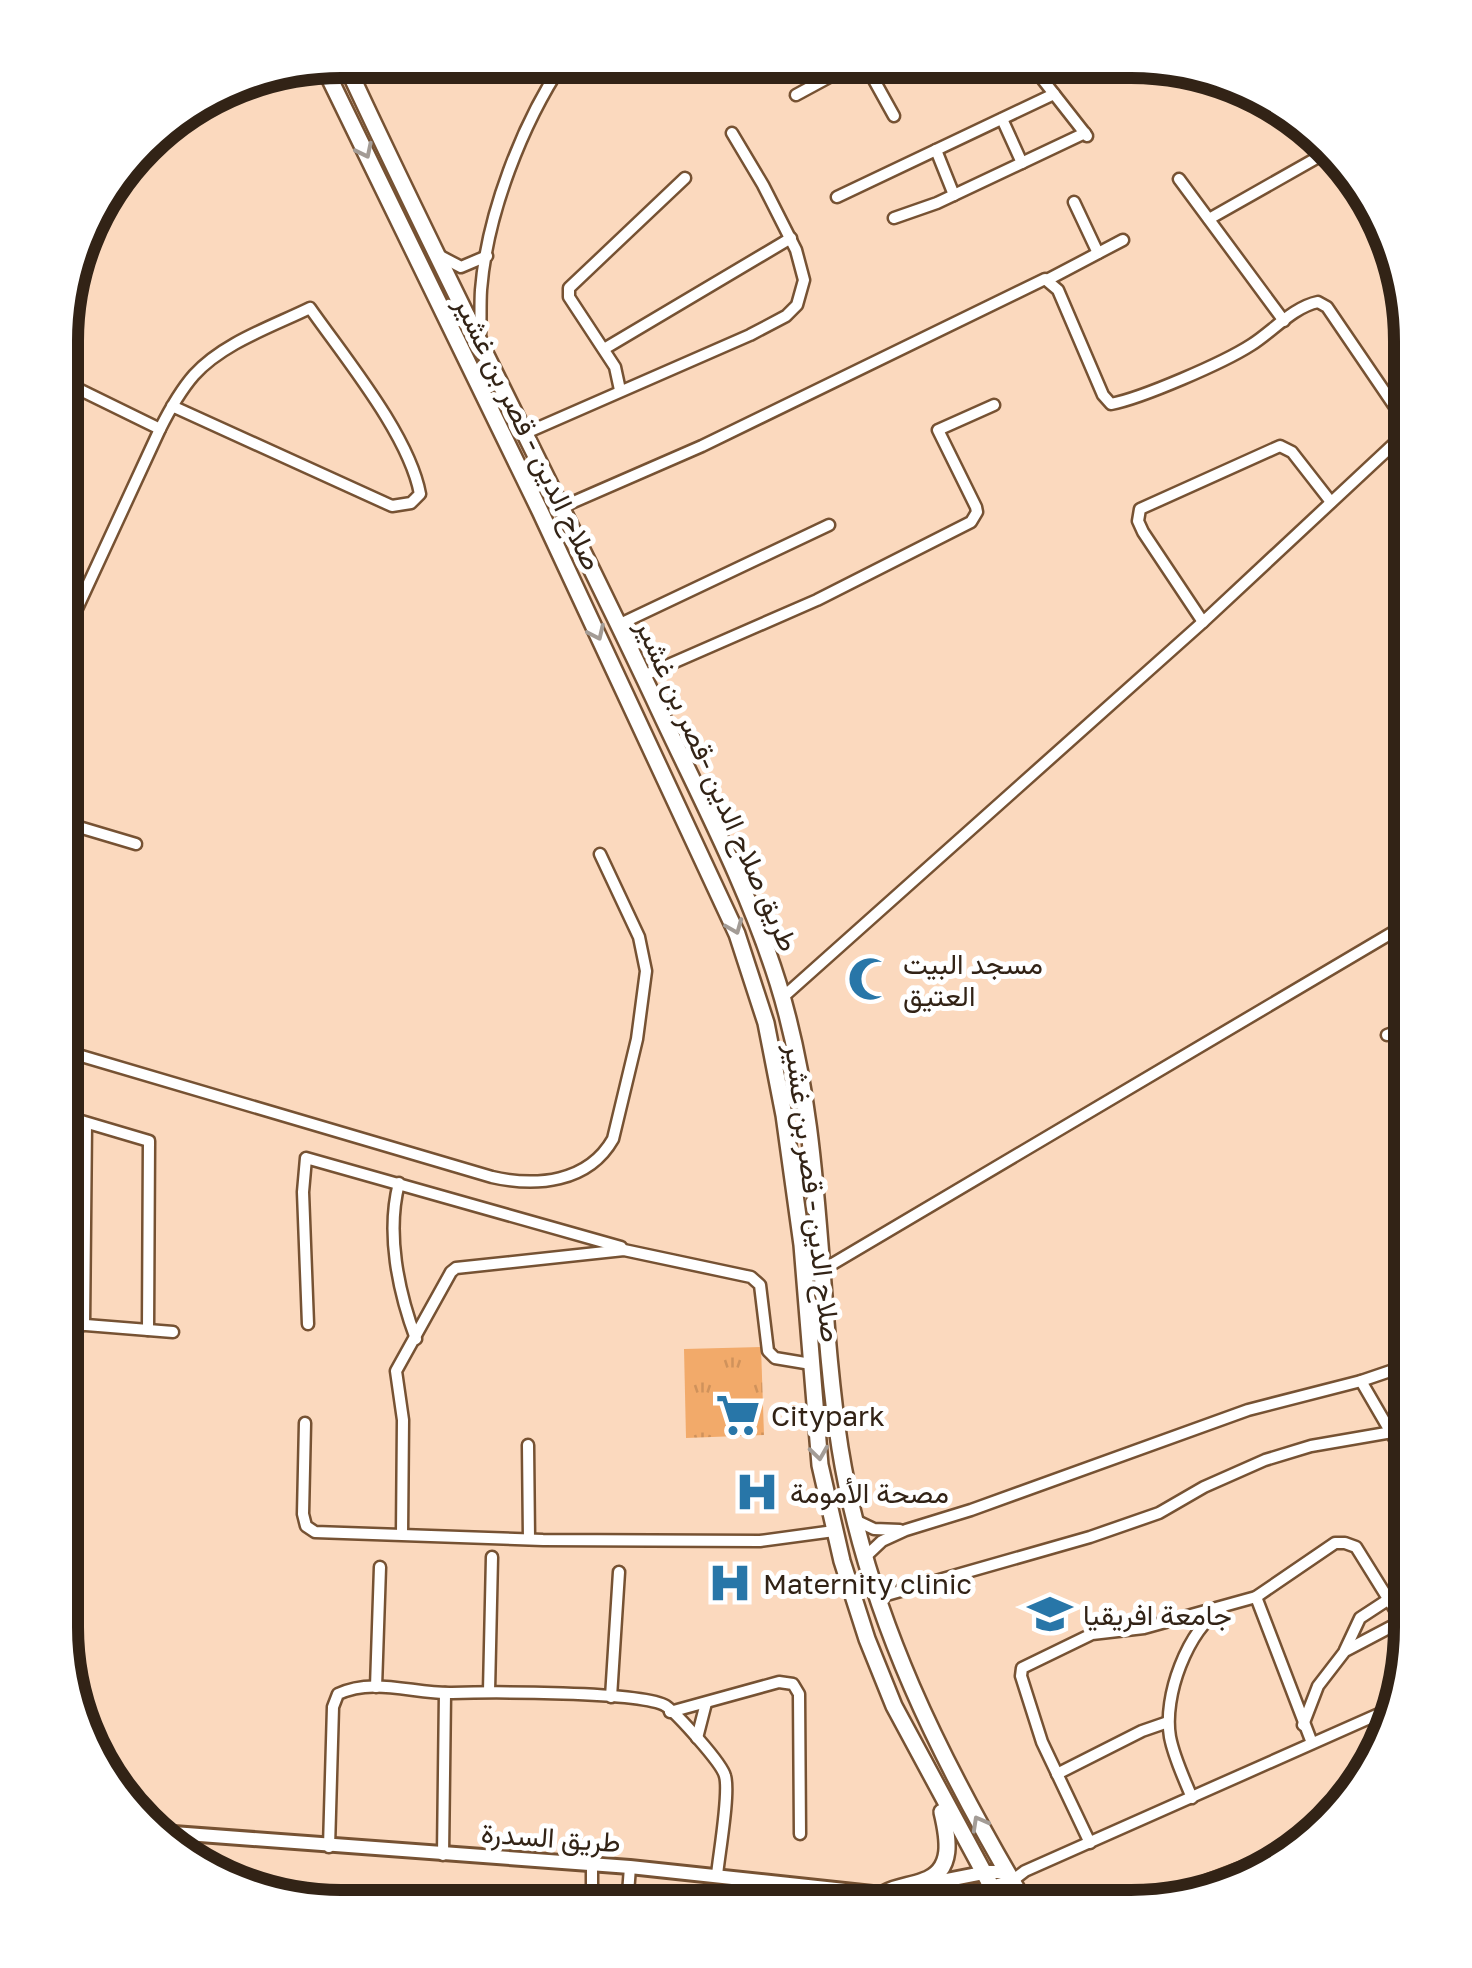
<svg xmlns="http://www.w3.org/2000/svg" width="1472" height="1968" font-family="'Golos Text',Vazirmatn,sans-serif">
	<defs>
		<pattern id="grass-tufts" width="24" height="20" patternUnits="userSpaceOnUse" patternTransform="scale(2.5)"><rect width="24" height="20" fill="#f2aa6a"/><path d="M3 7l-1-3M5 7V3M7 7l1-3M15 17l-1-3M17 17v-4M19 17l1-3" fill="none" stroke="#d0925b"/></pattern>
	</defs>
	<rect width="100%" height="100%" fill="#fbd9be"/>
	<!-- grass -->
	<path fill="url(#grass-tufts)" d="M761 1347 764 1435 686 1438 684 1349Z"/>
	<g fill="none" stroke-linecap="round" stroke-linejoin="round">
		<!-- minor casing -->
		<g stroke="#765233" stroke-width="15">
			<g id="minor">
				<path d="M864 62 894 116"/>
				<path d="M1029 62 1087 136"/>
				<path d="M796 95 857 62"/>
				<path d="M1002 119 1022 163"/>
				<path d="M936 150 954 195"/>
				<path d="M1179 179 1284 321"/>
				<path d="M837 197 1054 94"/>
				<path d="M1074 202 1098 253"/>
				<path d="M894 218 937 203 1085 133"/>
				<path d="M1209 219 1329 151"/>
				<path d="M440 256 461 267 487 256"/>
				<path d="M1049 279 1123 240"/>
				<path d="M480 337C481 321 480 306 481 290 487 214 522 124 564 61"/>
				<path d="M604 349 791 238"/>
				<path d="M62 381 160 429"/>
				<path d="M620 390 615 367 569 297V288L685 178"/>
				<path d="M526 433 750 335 786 316 797 305 804 280 796 250 763 185 732 133"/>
				<path d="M1397 442 1412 460"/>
				<path d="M562 507 702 446 1045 279 1058 290 1103 395 1111 404C1142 398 1223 363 1251 345 1272 332 1293 307 1318 302L1327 307 1410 429"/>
				<path d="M1203 622 1143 532 1138 521 1140 509 1280 446 1292 452 1331 502"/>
				<path d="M618 625 829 525"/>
				<path d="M62 641 160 429C169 411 180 391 194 375 223 343 271 327 310 308 345 358 409 435 420 494L411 503 392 506 172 406"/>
				<path d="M643 676 817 600 971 522 977 512 976 507 938 430 994 405"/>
				<path d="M62 822 136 844"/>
				<path d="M782 998 1203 622 1412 427"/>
				<path d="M1387 1035 1412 1026"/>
				<path d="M61 1050 492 1177C536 1187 588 1183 613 1139L637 1039 646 971 639 937 600 854"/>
				<path d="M61 1115 149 1141 148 1330"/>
				<path d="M399 1183C386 1233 398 1291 416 1339"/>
				<path d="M824 1269 1412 921"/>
				<path d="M61 1323 173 1332"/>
				<path d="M308 1324 303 1192 306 1158 621 1247"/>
				<path d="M84 1325 86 1123"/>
				<path d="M1361 1381 1411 1467"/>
				<path d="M305 1423 303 1514 306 1526 315 1532 543 1540 760 1541 834 1531"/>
				<path d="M528 1445 529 1539"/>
				<path d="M855 1520 874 1529 900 1530"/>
				<path d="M402 1534 403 1420 396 1371 451 1272 456 1268 624 1250 751 1277 760 1285 768 1351 775 1358 811 1364"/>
				<path d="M864 1558 882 1541 906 1530 971 1510 1248 1410 1361 1381 1411 1364"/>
				<path d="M1256 1597 1312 1743"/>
				<path d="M876 1598 1090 1537 1159 1513 1204 1487 1265 1460 1311 1446 1392 1432"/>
				<path d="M1411 1642 1402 1621 1411 1617"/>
				<path d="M1345 1650 1360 1618 1389 1599"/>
				<path d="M376 1687 380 1567"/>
				<path d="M489 1691 492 1557"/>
				<path d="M611 1697 619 1572"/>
				<path d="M670 1712 779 1682 793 1684 799 1694 800 1834"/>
				<path d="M697 1738 706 1703"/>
				<path d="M1057 1774 1142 1731 1168 1722"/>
				<path d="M1192 1798C1184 1778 1174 1758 1170 1737 1163 1696 1187 1631 1222 1608"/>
				<path d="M1090 1843 1042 1742 1021 1676 1022 1668 1092 1634 1144 1628 1256 1597 1335 1543H1345L1356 1547 1402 1621 1345 1651 1318 1686 1303 1725"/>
				<path d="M329 1847 333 1707 338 1694C374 1677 414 1694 452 1693 485 1692 643 1691 666 1706 677 1714 722 1763 725 1776 730 1793 719 1854 717 1875"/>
				<path d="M443 1855 445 1693"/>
				<path d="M592 1864V1906"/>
				<path d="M1012 1881 1025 1871 1390 1709"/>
				<path d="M1177 1892 1288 1850"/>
				<path d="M627 1907 630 1867"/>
			</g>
		</g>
		<!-- major casing -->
		<g stroke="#765233" stroke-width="18">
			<g id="major">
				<path d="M160 1832 630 1867 919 1898 964 1895 1012 1881"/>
				<path d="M922 1885 988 1872H1006"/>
			</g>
		</g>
		<!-- highway casing -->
		<g stroke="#765233" stroke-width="20">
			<g id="highway">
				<path d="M344 60C443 275 553 485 654 699 697 792 747 884 778 983 825 1134 816 1294 840 1448 867 1616 942 1763 1028 1908"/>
				<path d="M322 63 540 511 737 934 766 1023 784 1115 802 1245 820 1465 842 1561 867 1639 894 1706 1003 1908"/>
				<path d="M885 1893C898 1886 910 1886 923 1881 955 1871 948 1837 942 1812"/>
				<path d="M937 1898 970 1900 989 1908"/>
			</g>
		</g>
		<!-- minor -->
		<use href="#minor" stroke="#fff" stroke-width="10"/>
		<!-- major -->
		<use href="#major" stroke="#fff" stroke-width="12"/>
		<!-- highway -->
		<use href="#highway" stroke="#fff" stroke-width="15"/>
	</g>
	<!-- one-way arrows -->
	<defs><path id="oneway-chevron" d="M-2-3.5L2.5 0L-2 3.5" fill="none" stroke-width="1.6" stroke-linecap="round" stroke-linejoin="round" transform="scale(2.5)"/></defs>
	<g stroke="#a39c96">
		<use href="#oneway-chevron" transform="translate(365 151) rotate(64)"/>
		<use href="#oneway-chevron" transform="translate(597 633) rotate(65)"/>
		<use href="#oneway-chevron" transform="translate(735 927) rotate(68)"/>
		<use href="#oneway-chevron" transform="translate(819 1453) rotate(82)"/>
		<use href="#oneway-chevron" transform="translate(979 1823) rotate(-119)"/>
	</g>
	<!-- icons -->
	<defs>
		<g id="mosque-bare" transform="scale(3.45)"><path d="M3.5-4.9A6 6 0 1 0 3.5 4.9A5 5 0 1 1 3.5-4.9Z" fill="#2876a8" stroke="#fff" stroke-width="2.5" paint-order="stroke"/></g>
		<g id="supermarket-bare" transform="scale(3.45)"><path d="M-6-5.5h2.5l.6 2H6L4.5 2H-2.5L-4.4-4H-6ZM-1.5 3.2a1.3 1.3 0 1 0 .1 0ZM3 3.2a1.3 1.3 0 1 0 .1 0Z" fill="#2876a8" stroke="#fff" stroke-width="2.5" paint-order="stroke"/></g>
		<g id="hospital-bare" transform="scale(3.45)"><path d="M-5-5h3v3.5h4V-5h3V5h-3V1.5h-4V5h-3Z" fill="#2876a8" stroke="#fff" stroke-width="2.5" paint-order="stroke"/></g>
		<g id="university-bare" transform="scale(3.45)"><path d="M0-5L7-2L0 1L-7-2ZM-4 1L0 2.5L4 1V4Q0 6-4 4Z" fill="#2876a8" stroke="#fff" stroke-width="2.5" paint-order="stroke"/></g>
	</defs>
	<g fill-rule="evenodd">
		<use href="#mosque-bare" x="870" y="979"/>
		<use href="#supermarket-bare" x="738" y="1415"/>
		<use href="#hospital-bare" x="757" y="1492"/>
		<use href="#hospital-bare" x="730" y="1583"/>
		<use href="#university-bare" x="1050" y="1614"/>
	</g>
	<g text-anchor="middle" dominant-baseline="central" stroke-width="10" stroke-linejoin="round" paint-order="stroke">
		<!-- street labels -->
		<g font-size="28" fill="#322316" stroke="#fff">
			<text transform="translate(529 433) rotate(64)">صلاح الدين - قصر بن غشير</text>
			<text transform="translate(718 785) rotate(66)">طريق صلاح الدين -قصر بن غشير</text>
			<text transform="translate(814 1193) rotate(83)">صلاح الدين - قصر بن غشير</text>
			<text transform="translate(551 1837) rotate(4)">طريق السدرة</text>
		</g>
		<!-- poi labels -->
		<g font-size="28" fill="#322316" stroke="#fff" text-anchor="start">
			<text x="903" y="963">مسجد البيت<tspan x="903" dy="32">العتيق</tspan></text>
			<text x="771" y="1415">Citypark</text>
			<text x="790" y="1492">مصحة الأمومة</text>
			<text x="763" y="1583">Maternity clinic</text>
			<text x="1083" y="1614">جامعة افريقيا</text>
		</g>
	</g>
	<!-- crop -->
	<path d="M0 0H1472V1968H0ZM341 78H1131A263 263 0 0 1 1394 341V1627A263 263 0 0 1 1131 1890H341A263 263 0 0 1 78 1627V341A263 263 0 0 1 341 78Z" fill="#fff" fill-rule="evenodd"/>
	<path fill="none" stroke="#322316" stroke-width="12" d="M341 78H1131A263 263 0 0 1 1394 341V1627A263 263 0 0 1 1131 1890H341A263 263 0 0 1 78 1627V341A263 263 0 0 1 341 78Z"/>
</svg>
